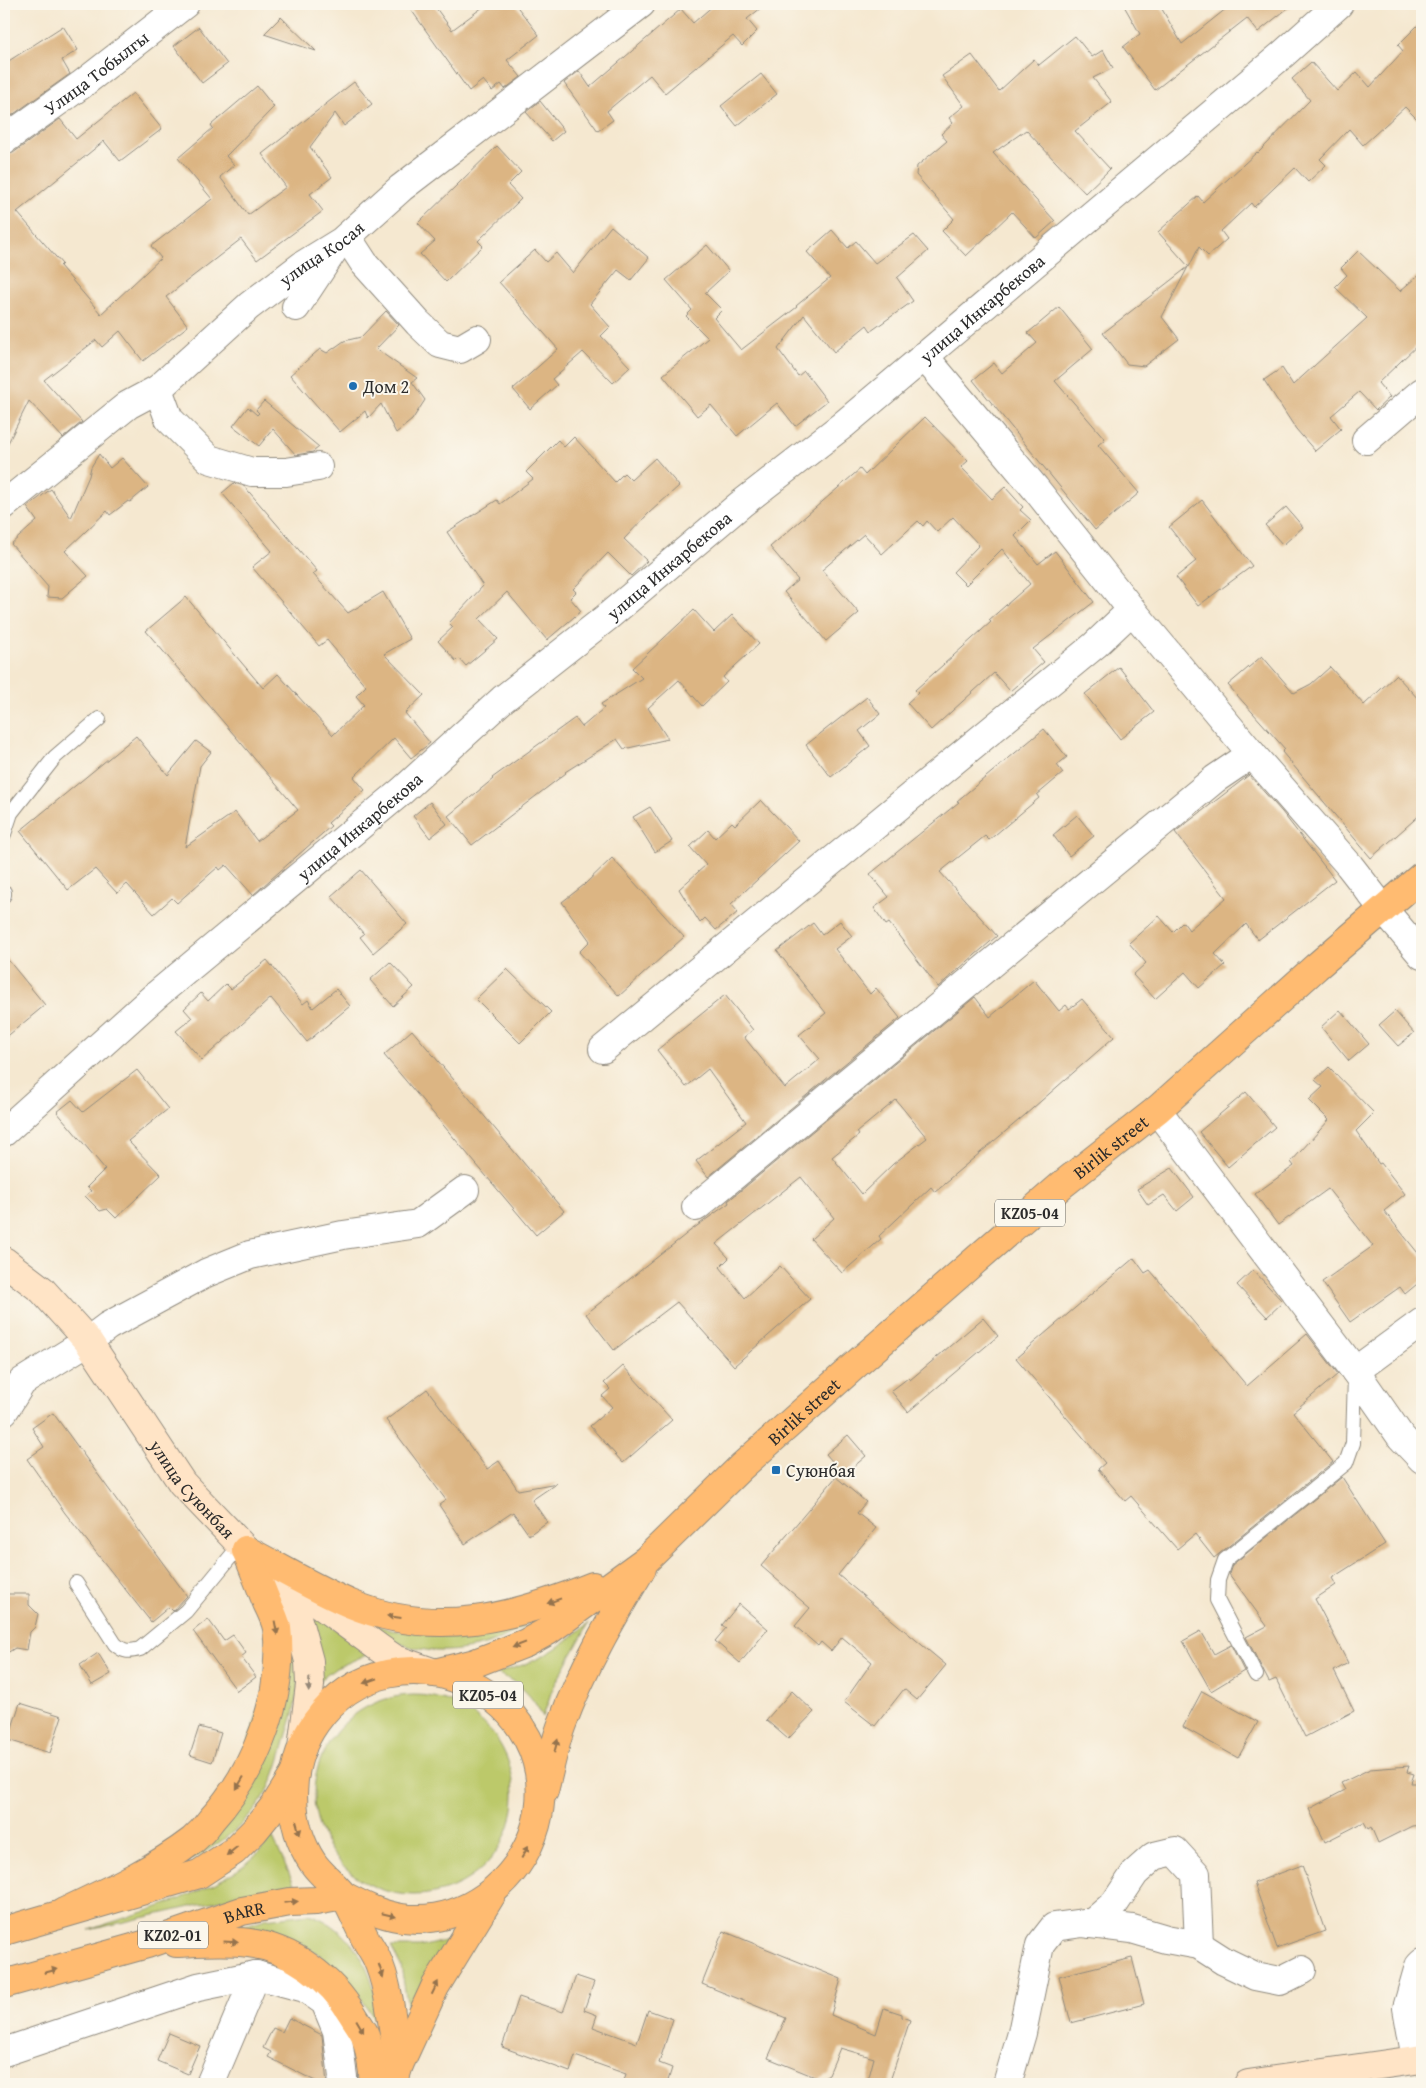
<svg xmlns="http://www.w3.org/2000/svg" width="1426" height="2088" font-family="'Gentium Book Plus',serif">
	<rect width="100%" height="100%" fill="#fbf7ec"/>
	<filter id="ink" filterUnits="userSpaceOnUse"><feTurbulence type="fractalNoise" baseFrequency=".02" numOctaves="2"/><feDisplacementMap in="SourceGraphic" scale="10" xChannelSelector="R" yChannelSelector="G"/><feConvolveMatrix kernelMatrix="1 2 1 2 8 2 1 2 1" color-interpolation-filters="sRGB"/></filter>
	<filter id="wash" filterUnits="userSpaceOnUse"><feTurbulence type="fractalNoise" baseFrequency=".0096" numOctaves="4" result="noise"/><feDisplacementMap in="SourceGraphic" scale="20" xChannelSelector="R" yChannelSelector="G"/><feGaussianBlur stdDeviation="1.12" result="paint"/><feColorMatrix in="noise" values="0 0 0 0 0 0 0 0 0 0 0 0 0 0 0 0 0 1.4 0 .05"/><feComposite in="paint" operator="in"/></filter>
	<g filter="url(#wash)">
		<rect width="100%" height="100%" fill="#f5e8d0"/>
		<!-- green -->
		<g fill="#bcc96b" stroke="#747a4b">
			<path d="M312 1611 368 1654 336 1668 319 1681 318 1650Z"/>
			<path d="M357 1619 391 1630 441 1635 526 1626C514 1632 501 1639 488 1644 436 1659 399 1650 357 1619Z"/>
			<path d="M287 1622C291 1634 295 1647 297 1659 301 1684 295 1710 287 1734 282 1752 277 1771 269 1788 251 1824 213 1850 178 1866L220 1827Z"/>
			<path d="M589 1623 552 1690 543 1717C532 1695 519 1682 496 1673 539 1662 555 1651 589 1623Z"/>
			<circle cx="414" cy="1795" r="100"/>
			<path d="M272 1836 295 1886 216 1901 89 1930C145 1910 240 1888 272 1836Z"/>
			<path d="M308 1914C342 1923 367 1957 374 1990 376 2000 375 2012 376 2022 351 1980 324 1946 273 1935 260 1932 245 1932 231 1930L265 1919Z"/>
			<path d="M448 1940 425 1977 409 2015 401 1966 391 1947H420Z"/>
		</g>
		<g id="blocks">
			<!-- building -->
			<g fill="#dcb583" fill-rule="evenodd">
				<path d="M407 4H433L452 30 487 4H515L539 35 507 60 521 77 505 89 501 84 492 91 483 80 469 91Z"/>
				<path d="M715 4H766L747 19 757 31 742 46 733 36 665 93 650 75 607 111 613 120 598 131 564 83 579 71 590 87 681 9 693 23Z"/>
				<path d="M1123 4H1159L1182 44 1232 4H1293L1258 32 1247 18 1155 90 1123 47 1140 34Z"/>
				<path d="M281 17 316 51 264 34Z"/>
				<path d="M1422 21V124L1405 107 1363 145 1349 129 1320 159 1326 165 1308 182 1295 168 1254 207 1251 203 1221 231 1227 239 1208 256 1199 247 1189 267 1158 232 1198 196 1203 202 1257 152 1258 153 1310 100 1292 79 1311 62 1337 91 1357 72 1370 87 1403 51 1398 45Z"/>
				<path d="M63 26 78 50 62 60 70 74 4 121V64Z"/>
				<path d="M199 27 227 64 202 83 174 46Z"/>
				<path d="M1075 36 1092 57 1103 50 1113 68 1093 78 1112 102 1075 131 1110 169 1085 193 1026 130 993 153 1055 221 1036 238 1012 212 966 256 942 231 954 219 916 175 917 166 947 141 941 134 953 123 949 118 964 106 942 76 972 55 999 91 1034 59 1039 65Z"/>
				<path d="M761 74 777 94 737 126 721 106Z"/>
				<path d="M354 82 372 104 344 126 335 113 310 147 332 177 310 194 323 211 257 260 241 239 166 297 188 326 143 361 120 331 102 347 96 340 44 380 82 422 63 438 29 401 4 451V155L13 153 60 119 76 139 133 93 162 129 120 161 104 141 17 212 62 264 60 266 101 314 161 258 151 246 212 199 178 158 213 128 211 125 257 86 274 107 226 156 234 165 220 177 248 215 286 187 262 154Z"/>
				<path d="M540 101 564 131 552 141 526 112Z"/>
				<path d="M497 146 521 172 508 185 521 199 478 241 483 246 446 282 420 254 435 241 418 223Z"/>
				<path d="M611 226 649 258 631 280 618 270 590 304 610 327 601 336 630 367 613 383 583 352 552 379 557 385 530 409 513 389 558 349 499 282 535 250 546 262 556 253 573 273Z"/>
				<path d="M832 230 848 248 856 241 875 263 914 235 928 251 897 278 913 301 871 331 867 325 834 352 804 315 778 349 798 376 804 371 827 401 795 426 777 403 737 436 711 405 697 416 663 375 708 338 686 316 692 310 666 280 707 245 729 271 705 293 722 310 714 318 741 350 797 307 796 306 830 278 807 252Z"/>
				<path d="M1358 251 1400 291 1422 272V341L1378 383 1390 397 1376 410 1359 392 1331 416 1341 429 1315 451 1296 429 1264 380 1282 368 1293 385 1367 318 1335 287 1347 275 1341 268Z"/>
				<path d="M1188 267 1162 317 1179 339 1144 366 1127 364 1103 333Z"/>
				<path d="M1059 307 1093 349 1055 381 1105 439 1098 445 1139 493 1095 530 973 380 994 363 1002 373 1037 343 1028 333Z"/>
				<path d="M386 311 399 325 376 349 417 378 412 382 425 400 412 420 396 433 381 404 368 418 365 411 340 432 290 375 320 349 327 353 344 341 361 337Z"/>
				<path d="M264 401 283 417 319 447 313 452 296 455 273 429 259 446 233 426 248 407 257 415 259 413 256 410Z"/>
				<path d="M925 417 968 461 961 467 992 499 1005 487 1023 507 1020 510 1031 520 1015 536 1038 564 1055 551 1094 602 1033 649 1044 662 1010 691 994 673 931 730 907 703 918 693 915 690 991 622 989 620 1030 584 1002 549 966 585 953 572 979 545 953 517 937 532 927 521 923 526 918 521 882 554 864 534 822 570 859 613 826 641 784 592 798 580 770 547 860 469 865 475Z"/>
				<path d="M574 437 615 482 624 473 631 480 655 458 679 486 649 513 624 539 647 561 631 576 608 553 573 589 576 592 570 598 581 611 547 640 507 592 479 619 498 639 466 666 459 658 456 661 438 641 453 627 449 623 483 586 447 532 497 500 500 504 533 479 526 472 558 440 564 447Z"/>
				<path d="M99 454 110 468 122 458 148 487 130 502 128 501 110 515 107 511 65 551 88 576 62 598 47 597 48 587 11 544 37 521 27 507 51 489 71 518 89 476 91 467Z"/>
				<path d="M234 483 244 486 317 571 313 574 348 613 383 592 410 639 384 654 424 695 405 713 430 743 411 758 394 738 354 777 365 790 328 823 331 826 253 895 226 865 220 870 218 867 177 903 172 898 154 914 127 884 117 893 95 869 68 890 20 831 136 736 168 775 196 741 211 752 200 766 185 847 235 812 257 841 298 810 146 631 186 597 263 688 278 674 333 735 364 705 356 696 366 686 327 640 319 646 252 567 272 551 222 493Z"/>
				<path d="M1202 500 1252 566 1198 606 1176 577 1196 561 1169 527Z"/>
				<path d="M1286 507 1303 527 1283 545 1265 525Z"/>
				<path d="M694 610 714 632 732 615 759 644 723 677 727 682 702 706 679 680 648 708 668 739 624 749 617 739 565 772 566 773 472 845 448 816 493 779 492 778 575 718 582 727 604 708 601 704 642 678 632 668Z"/>
				<path d="M1262 656 1294 693 1311 684 1330 667 1364 705 1396 675 1422 703V813L1371 858 1282 752 1285 749 1228 685Z"/>
				<path d="M1119 667 1154 712 1120 739 1085 694Z"/>
				<path d="M867 697 880 714 859 731 870 746 831 777 806 745Z"/>
				<path d="M1044 729 1067 757 1057 765 1063 773 1037 795 1039 798 989 840 985 836 940 872 997 936 938 987 889 923 886 925 874 908 889 897 870 874 959 802 957 801Z"/>
				<path d="M1249 775 1282 812 1335 880 1258 940 1246 924 1215 954 1225 965 1199 988 1185 972 1155 999 1133 975 1146 963 1129 943 1159 916 1173 932 1183 922 1189 930 1226 898 1175 832Z"/>
				<path d="M761 800 799 841 731 904 738 912 716 930 705 918 700 923 679 889 706 865 690 847 708 830 715 838 732 822 735 825Z"/>
				<path d="M430 802 447 824 430 838 413 816Z"/>
				<path d="M650 807 672 841 655 852 633 817Z"/>
				<path d="M1077 815 1094 836 1069 856 1053 835Z"/>
				<path d="M612 858 684 937 619 996 579 952 590 941 562 902 584 885Z"/>
				<path d="M361 870 407 924 373 953 360 937 364 934 331 896Z"/>
				<path d="M840 921 852 936 835 949 870 994 876 988 900 1018 708 1177 696 1161 746 1122 708 1069 686 1087 657 1050 725 995 753 1030 744 1037 785 1088 820 1059 799 1035 826 1013 777 951 813 923 822 935Z"/>
				<path d="M4 955 45 1005 4 1039Z"/>
				<path d="M267 960 303 1004 308 1000 313 1008 336 989 350 1006 307 1042 271 998 202 1060 176 1031 192 1018 184 1009 201 993 208 1001 226 984 231 989Z"/>
				<path d="M390 962 414 987 393 1006 370 980Z"/>
				<path d="M507 969 551 1012 520 1043 476 999Z"/>
				<path d="M1034 980 1059 1011 1066 1005 1069 1009 1082 999 1114 1037 1025 1115 949 1179 950 1180 935 1192 931 1187 879 1236 881 1239 842 1273 811 1239 834 1218 801 1177 716 1244 729 1258 720 1267 745 1298 780 1266 810 1299 734 1366 677 1302 614 1350 586 1314 690 1231 729 1203 728 1201 975 997 990 1017ZM896 1100 927 1138 893 1164 862 1194 832 1157 859 1135 857 1132Z"/>
				<path d="M1340 1010 1369 1044 1349 1061 1321 1027Z"/>
				<path d="M1395 1011 1414 1033 1398 1046 1379 1025Z"/>
				<path d="M412 1030 564 1211 536 1235 384 1055Z"/>
				<path d="M1329 1067 1374 1113 1356 1131 1379 1164 1381 1163 1405 1194 1384 1211 1422 1258V1280L1405 1294 1400 1287 1350 1322 1322 1282 1373 1246 1328 1189 1278 1225 1255 1194 1294 1166 1291 1162 1329 1120 1309 1100 1323 1087 1315 1080Z"/>
				<path d="M137 1070 168 1109 128 1141 161 1175 116 1218 107 1209 100 1211 85 1196 91 1191 87 1187 105 1169 57 1112 72 1100 83 1112Z"/>
				<path d="M1246 1092 1275 1127 1228 1167 1199 1132Z"/>
				<path d="M1172 1168 1194 1197 1177 1211 1164 1195 1148 1205 1137 1189Z"/>
				<path d="M1134 1258 1145 1273 1150 1270 1247 1386 1307 1334 1338 1374 1293 1412 1333 1462 1214 1558 1195 1534 1177 1549 1131 1496 1125 1501 1098 1469 1105 1463 1016 1358Z"/>
				<path d="M1253 1270 1283 1302 1267 1317 1237 1285Z"/>
				<path d="M983 1318 998 1336 908 1412 891 1391 908 1378 910 1380Z"/>
				<path d="M623 1366 672 1420 623 1463 590 1426 612 1407 602 1396 610 1389 604 1383Z"/>
				<path d="M427 1389 487 1469 499 1461 518 1490 557 1483 532 1500 547 1522 529 1535 513 1512 465 1544 439 1505 446 1500 386 1420Z"/>
				<path d="M53 1413 187 1596 173 1611 169 1607 151 1622 65 1513 27 1459 44 1447 32 1428Z"/>
				<path d="M848 1435 866 1456 844 1475 826 1454Z"/>
				<path d="M836 1477 866 1502 857 1513 876 1528 838 1575 946 1665 917 1700 904 1689 875 1726 844 1702 872 1662 842 1637 831 1651 821 1642 818 1646 795 1626 810 1608 761 1566Z"/>
				<path d="M1342 1477 1385 1544 1332 1578 1336 1585 1315 1599 1348 1663 1334 1671 1354 1711 1305 1737 1276 1679 1269 1682 1246 1637 1267 1626 1229 1574 1232 1565Z"/>
				<path d="M4 1594H29V1605L38 1614 35 1627 30 1632 27 1650 15 1648 4 1655Z"/>
				<path d="M739 1604 768 1629 740 1663 715 1641 726 1628 722 1625Z"/>
				<path d="M208 1619 224 1641 233 1635 246 1653 241 1657 256 1677 237 1691 193 1631Z"/>
				<path d="M1201 1631 1214 1654 1231 1645 1244 1671 1211 1691 1183 1641Z"/>
				<path d="M98 1653 111 1674 92 1685 80 1665Z"/>
				<path d="M792 1691 814 1712 788 1739 766 1720Z"/>
				<path d="M1202 1691 1258 1722 1238 1758 1183 1727Z"/>
				<path d="M20 1703 62 1716 50 1753 8 1740Z"/>
				<path d="M199 1727 221 1733 212 1762 190 1755Z"/>
				<path d="M1409 1766 1407 1772 1414 1774 1411 1783H1422V1825L1412 1826 1378 1843 1371 1827 1368 1829 1364 1822 1325 1842 1309 1809 1345 1790 1341 1783 1370 1769Z"/>
				<path d="M1302 1865 1325 1931 1277 1948 1254 1883Z"/>
				<path d="M723 1931 841 1979 831 2015 876 2034 884 2008 902 2014V2017L910 2020 889 2084H867L874 2058 840 2048 829 2074 820 2079 768 2058 786 2018 702 1984Z"/>
				<path d="M1132 1958 1144 2004 1071 2023 1059 1976Z"/>
				<path d="M576 1976 594 1982 584 2010 597 2015 593 2027 637 2043 648 2010 673 2019 659 2063 672 2068 667 2084H623L626 2074 575 2056 570 2072 502 2047 519 1997 563 2012Z"/>
				<path d="M289 2018 322 2035 327 2084H321L268 2057 271 2052 263 2048 273 2028 282 2032Z"/>
				<path d="M169 2033 200 2046 188 2074 157 2061Z"/>
			</g>
		</g>
	</g>
	<g filter="url(#ink)">
		<use href="#blocks" fill-opacity="0" stroke="#908a7e" stroke-width="1"/>
		<g fill="none" stroke-linecap="round" stroke-linejoin="round">
			<!-- lane casing -->
			<g stroke="#908a7e" stroke-width="16">
				<g id="lane">
					<path d="M4 834 11 813 55 757 99 719"/>
					<path d="M4 892V895"/>
					<path d="M76 1583 115 1644C124 1652 128 1652 140 1649L186 1611 241 1544"/>
					<path d="M1256 1675 1217 1600 1218 1580 1225 1560 1346 1463 1353 1443 1355 1376"/>
				</g>
			</g>
			<!-- street casing -->
			<g stroke="#908a7e" stroke-width="30">
				<g id="street">
					<path id="s1" d="M4 140 81 85 185 4"/>
					<path d="M347 237 364 263 418 323 440 344 460 349 477 339"/>
					<path d="M296 307 333 251"/>
					<path d="M924 356 1035 488 1132 610 1252 754 1349 865 1384 910 1422 955"/>
					<path d="M158 389 169 419 209 459 252 472H286L318 467"/>
					<path d="M1366 440 1422 392"/>
					<path id="s2" d="M4 505 128 405 158 389 249 306 303 265 342 241 401 188 641 4"/>
					<path d="M603 1049 1095 645 1132 610"/>
					<path d="M1157 1110 1355 1371 1401 1437 1422 1459"/>
					<path id="s3" d="M4 1132 154 997 402 791 503 699 606 618 741 504 843 425 1282 55 1339 4"/>
					<path d="M696 1207 1215 779 1252 754"/>
					<path d="M1355 1371 1422 1322"/>
					<path d="M4 1411 22 1382 88 1341 108 1326 206 1273 250 1255 343 1235 418 1224 465 1190"/>
					<path d="M1091 1924 1115 1903 1135 1873 1154 1856 1175 1851 1196 1874 1199 1945"/>
					<path d="M4 2052 198 1987 256 1975 305 1988 325 2002 337 2031 343 2077 342 2084"/>
					<path d="M1416 2059 1407 2008 1419 1966 1422 1963"/>
					<path d="M210 2084 256 1975"/>
					<path d="M1007 2084 1022 2033 1040 1945 1054 1927 1083 1923 1132 1929 1166 1939 1199 1945 1224 1961 1255 1976 1280 1981 1302 1970"/>
				</g>
			</g>
			<!-- secondary casing -->
			<g stroke="#908a7e" stroke-width="30">
				<g id="secondary">
					<path id="s4" d="M4 1261 42 1290 88 1341 182 1483 246 1550 297 1617 309 1661 310 1685 302 1748"/>
					<path d="M292 1584 379 1648 395 1659 432 1672"/>
					<path d="M1248 2084 1422 2059"/>
				</g>
			</g>
			<!-- primary casing -->
			<g stroke="#908a7e" stroke-width="30">
				<g id="primary">
					<path d="M246 1550C281 1568 315 1589 351 1604 435 1639 513 1618 593 1586"/>
					<path id="s5" d="M434 1673 475 1663 526 1643 548 1631 646 1560 741 1467 853 1367 1063 1184 1157 1110 1316 967 1422 876"/>
					<path d="M544 1791C550 1768 554 1745 562 1724 582 1669 612 1618 642 1568"/>
					<path d="M344 1896C363 1906 381 1915 402 1918 463 1926 520 1883 536 1825 571 1694 394 1613 316 1722 287 1763 285 1821 313 1863 322 1876 338 1887 345 1898 352 1909 356 1921 362 1932 366 1941 372 1949 376 1957 391 1989 392 2031 399 2065"/>
					<path d="M393 2084 399 2065 435 1987 492 1894"/>
				</g>
			</g>
			<!-- highway casing -->
			<g stroke="#908a7e" stroke-width="30">
				<g id="highway">
					<path d="M64 1912C108 1891 154 1870 193 1840 200 1834 206 1827 211 1820 256 1771 285 1695 277 1628 275 1619 271 1611 267 1603 260 1585 253 1568 246 1550"/>
					<path d="M4 1931 199 1874 234 1851 254 1831 275 1805 295 1773"/>
					<path d="M176 1943C200 1942 225 1940 249 1943 293 1949 331 1978 353 2015 357 2022 362 2028 365 2035 370 2051 373 2067 374 2084"/>
					<path id="s6" d="M4 1984 147 1944 242 1911 290 1902 316 1901 344 1896"/>
				</g>
			</g>
			<!-- lane -->
			<use href="#lane" stroke="#fff" stroke-width="14"/>
			<!-- street -->
			<use href="#street" stroke="#fff" stroke-width="28"/>
			<!-- secondary -->
			<use href="#secondary" stroke="#ffe4c6" stroke-width="28"/>
			<!-- primary -->
			<use href="#primary" stroke="#ffbb71" stroke-width="28"/>
			<!-- highway -->
			<use href="#highway" stroke="#ffbb71" stroke-width="28"/>
		</g>
		<!-- one-way arrows -->
		<defs><path id="oneway-solid" d="M-6-.8H1V-3.2L6.5 0L1 3.2V.8H-6Z" transform="scale(1.25)"/></defs>
		<g fill="#95734e">
			<use href="#oneway-solid" transform="translate(554 1601) rotate(160)"/>
			<use href="#oneway-solid" transform="translate(394 1617) rotate(-172)"/>
			<use href="#oneway-solid" transform="translate(276 1628) rotate(79)"/>
			<use href="#oneway-solid" transform="translate(519 1645) rotate(159)"/>
			<use href="#oneway-solid" transform="translate(370 1681) rotate(160)"/>
			<use href="#oneway-solid" transform="translate(556 1746) rotate(-75)"/>
			<use href="#oneway-solid" transform="translate(240 1783) rotate(121)"/>
			<use href="#oneway-solid" transform="translate(298 1828) rotate(74)"/>
			<use href="#oneway-solid" transform="translate(232 1851) rotate(141)"/>
			<use href="#oneway-solid" transform="translate(525 1852) rotate(-61)"/>
			<use href="#oneway-solid" transform="translate(291 1902) rotate(-6)"/>
			<use href="#oneway-solid" transform="translate(389 1915) rotate(13)"/>
			<use href="#oneway-solid" transform="translate(231 1942) rotate(4)"/>
			<use href="#oneway-solid" transform="translate(51 1971) rotate(-15)"/>
			<use href="#oneway-solid" transform="translate(381 1971) rotate(72)"/>
			<use href="#oneway-solid" transform="translate(435 1988) rotate(-64)"/>
			<use href="#oneway-solid" transform="translate(360 2026) rotate(60)"/>
		</g>
		<use fill="#958878" href="#oneway-solid" transform="translate(309 1685) rotate(93)"/>
	</g>
	<!-- markers -->
	<g fill="#1f6fb2" stroke="#fbf7ec" stroke-width="2">
		<circle cx="353" cy="386" r="5"/>
		<rect x="771" y="1465" width="10" height="10" rx="2.5"/>
	</g>
	<g text-anchor="middle" dominant-baseline="central" stroke-width="4" stroke-linejoin="round" paint-order="stroke">
		<!-- shield labels -->
		<g fill="#fbf7ec" stroke="#696865" stroke-width="1">
			<rect x="995" y="1199.5" width="70" height="27" rx="4"/>
			<rect x="453" y="1681.5" width="70" height="27" rx="4"/>
			<rect x="138" y="1921.5" width="70" height="27" rx="4"/>
		</g>
		<g font-size="16" font-weight="bold" fill="#2b2b2b">
			<text x="1030" y="1213">KZ05-04</text>
			<text x="488" y="1695">KZ05-04</text>
			<text x="173" y="1935">KZ02-01</text>
		</g>
		<!-- street labels -->
		<g font-size="18" fill="#2b2b2b" stroke="#fbf7ec">
			<text stroke="none"><textPath href="#s1" startOffset="114">Улица Тобылгы</textPath></text>
			<text stroke="none"><textPath href="#s2" startOffset="406">улица Косая</textPath></text>
			<text stroke="none"><textPath href="#s3" startOffset="1279">улица Инкарбекова</textPath></text>
			<text stroke="none"><textPath href="#s3" startOffset="874">улица Инкарбекова</textPath></text>
			<text stroke="none"><textPath href="#s3" startOffset="469">улица Инкарбекова</textPath></text>
			<text stroke="none"><textPath href="#s5" startOffset="865">Birlik street</textPath></text>
			<text stroke="none"><textPath href="#s5" startOffset="460">Birlik street</textPath></text>
			<text stroke="none"><textPath href="#s4" startOffset="298">улица Суюнбая</textPath></text>
			<text stroke="none"><textPath href="#s6" startOffset="251">BARR</textPath></text>
		</g>
		<!-- poi labels -->
		<g font-size="18" fill="#2b2b2b" stroke="#fbf7ec" text-anchor="start">
			<text x="363" y="386">Дом 2</text>
			<text x="786" y="1470">Суюнбая</text>
		</g>
	</g>
	<!-- margin -->
	<rect width="1426" height="2088" fill="none" stroke="#fbf7ec" stroke-width="20"/>
</svg>
